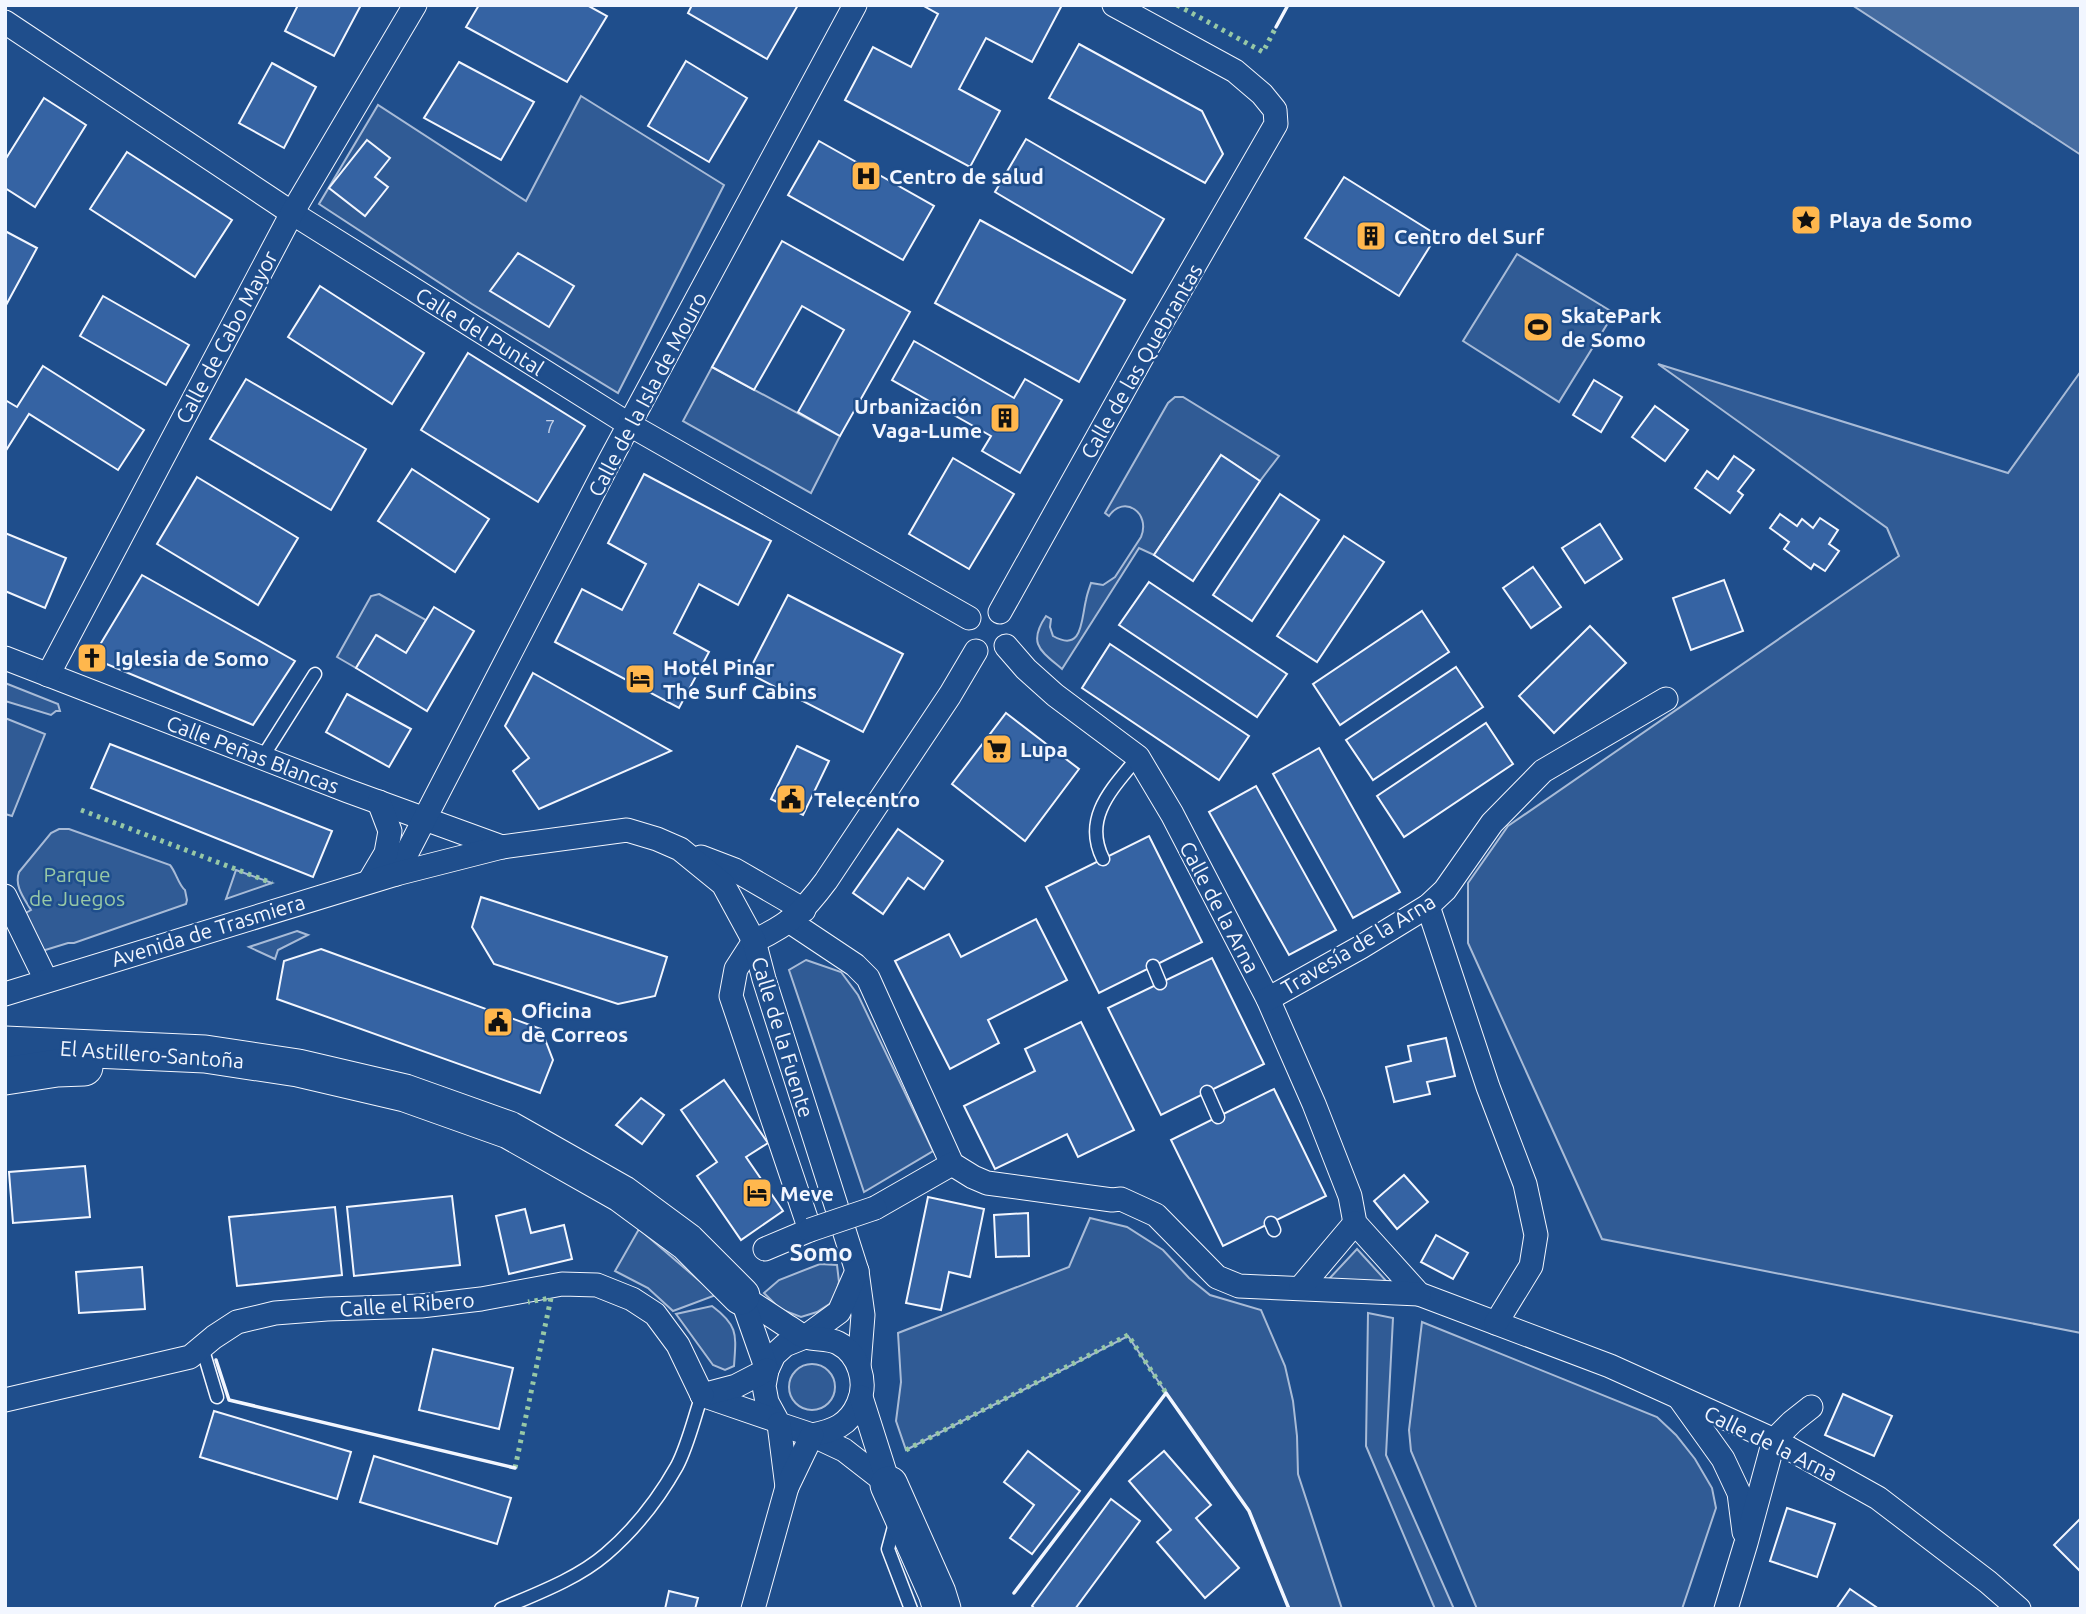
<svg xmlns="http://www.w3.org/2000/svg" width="2086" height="1614" font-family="Ubuntu,sans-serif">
	<rect width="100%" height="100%" fill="#1f4e8c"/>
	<!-- green -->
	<g fill="#305b95" stroke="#a8bbd7" stroke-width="2">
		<path d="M581 96 724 185 618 393 472 304 319 204 378 105 526 201Z"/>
		<path d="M1517 254 1614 313 1559 402 1463 341Z"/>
		<path d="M1658 364 2008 473 2081 371V1333L1602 1239 1468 943V883L1508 826 1899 556 1887 528Z"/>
		<path d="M712 367 840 436 811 493 683 421Z"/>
		<path d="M1175 397H1183L1279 456 1260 481 1221 455 1154 555 1139 548 1062 669C1041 651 1027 644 1046 616L1051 619 1050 627 1053 636C1083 653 1081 620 1086 600 1087 594 1089 589 1091 583L1103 585 1115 577 1141 537C1151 513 1124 494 1109 516L1105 513 1168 403Z"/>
		<path d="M379 594 426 620 406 653 377 635 356 668 337 657 371 596Z"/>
		<path d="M5 683 58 704 60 711H56L51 715 5 701Z"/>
		<path d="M5 718 45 734 12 816 5 814Z"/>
		<path d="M59 829H69L170 865C176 872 179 886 185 890L187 900 186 904 74 943H68L42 951 24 914 31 910C24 898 14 886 19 872L51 833Z"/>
		<path d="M236 870 272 883 226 899Z"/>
		<path d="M297 931 308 935 278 950 275 959 249 947Z"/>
		<path d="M806 960 841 972 858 995 933 1151 864 1192 789 970Z"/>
		<path d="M1090 1218 1127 1227 1163 1250 1189 1278 1210 1295 1261 1310 1285 1366 1293 1401 1297 1436 1298 1474 1342 1609H1289L1249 1511 1166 1393 1128 1336 906 1450 896 1421 901 1382 898 1333 1069 1267Z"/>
		<path d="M639 1229 716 1295 673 1311 648 1288 615 1271Z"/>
		<path d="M1357 1249 1388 1283 1329 1279Z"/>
		<path d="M820 1264 837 1265 839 1282 834 1301 817 1312 801 1317 780 1309 764 1293 779 1280Z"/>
		<path d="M712 1306C739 1326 736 1335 734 1366L725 1370 713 1365 676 1314Z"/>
		<path d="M1368 1313 1393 1318 1386 1455 1454 1609H1435L1366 1446Z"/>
		<path d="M1422 1322 1657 1417 1676 1435 1695 1459 1712 1488 1716 1508 1682 1609H1477L1411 1451 1409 1430Z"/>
		<circle cx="812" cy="1387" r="23"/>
	</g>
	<!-- water -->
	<path fill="#446ba0" stroke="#a8bbd7" stroke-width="2" d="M1852 5H2081V155Z"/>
	<!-- building -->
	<g fill="#3563a3" stroke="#f2f6ff" stroke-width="2">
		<path d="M298 5H361L334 56 285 31Z"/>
		<path d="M479 5H587L607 16 567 82 466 27Z"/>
		<path d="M692 5H798L767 59 688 13Z"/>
		<path d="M922 5H1062L1032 62 986 38 959 89 1000 111 970 167 845 100 873 47 911 67 938 14Z"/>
		<path d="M1079 44 1202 111 1223 154 1205 183 1049 98Z"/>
		<path d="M686 61 747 98 709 162 648 126Z"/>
		<path d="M459 62 534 102 501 160 424 118Z"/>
		<path d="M272 63 316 87 284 148 239 123Z"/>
		<path d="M44 98 86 125 35 207 5 188V160Z"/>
		<path d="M1026 139 1164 219 1132 273 995 192Z"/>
		<path d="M367 140 390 158 375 177 388 187 365 216 329 188Z"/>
		<path d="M819 141 934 206 903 260 788 195Z"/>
		<path d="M127 152 232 220 195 277 90 209Z"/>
		<path d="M1344 177 1437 235 1399 296 1305 238Z"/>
		<path d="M980 220 1125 300 1079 382 935 303Z"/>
		<path d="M5 231 37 248 5 307Z"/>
		<path d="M782 241 910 312 840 436 798 412 844 330 802 306 754 390 712 367Z"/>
		<path d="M518 253 574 286 549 327 490 291Z"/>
		<path d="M320 286 424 353 392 404 288 337Z"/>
		<path d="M103 296 189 345 166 385 80 336Z"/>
		<path d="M914 341 1014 398 1025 379 1062 400 1020 473 982 451 991 436 892 380Z"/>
		<path d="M468 353 585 426 538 502 421 430Z"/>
		<path d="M43 366 144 430 118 470 29 414 5 452V400L17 407Z"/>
		<path d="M246 379 366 449 331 510 210 439Z"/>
		<path d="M1594 380 1622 397 1601 432 1573 415Z"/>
		<path d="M1655 406 1688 430 1665 461 1632 437Z"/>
		<path d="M1221 455 1260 481 1193 581 1154 555Z"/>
		<path d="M1734 456 1754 470 1738 491 1743 495 1730 513 1695 488 1707 471 1718 479Z"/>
		<path d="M953 458 1014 494 969 569 909 534Z"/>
		<path d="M412 469 489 519 455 572 378 521Z"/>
		<path d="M644 474 771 541 738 605 699 584 674 633 709 652 679 708 555 642 582 589 622 610 646 564 608 543Z"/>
		<path d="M197 477 298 538 258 605 157 544Z"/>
		<path d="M1280 494 1319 520 1252 621 1213 595Z"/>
		<path d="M1780 514 1797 526 1802 519 1813 528 1820 518 1838 530 1829 544 1839 551 1825 571 1814 564 1811 569 1784 549 1789 542 1770 528Z"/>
		<path d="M1600 524 1622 559 1585 583 1562 548Z"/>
		<path d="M5 533 66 558 45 608 5 591Z"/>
		<path d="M1344 536 1384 562 1317 662 1277 636Z"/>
		<path d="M1533 567 1561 607 1531 628 1503 588Z"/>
		<path d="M142 575 295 661 253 725 92 658Z"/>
		<path d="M1724 580 1743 631 1691 650 1673 598Z"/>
		<path d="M1149 582 1287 674 1257 717 1119 625Z"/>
		<path d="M788 595 903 654 863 732 748 673Z"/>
		<path d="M434 607 474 631 427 711 356 668 376 635 406 653Z"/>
		<path d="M1422 611 1449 652 1340 725 1313 684Z"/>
		<path d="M1590 626 1626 663 1554 733 1519 696Z"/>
		<path d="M1110 644 1249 736 1219 780 1082 688Z"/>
		<path d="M1456 667 1483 707 1373 780 1346 740Z"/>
		<path d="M533 673 671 751 539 809 513 771 529 758 505 726Z"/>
		<path d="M347 694 411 729 389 767 326 732Z"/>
		<path d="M1006 713 1079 769 1025 841 952 784Z"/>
		<path d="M1486 723 1513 764 1404 837 1377 796Z"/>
		<path d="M110 744 332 831 313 877 91 788Z"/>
		<path d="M797 746 829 761 803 815 771 799Z"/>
		<path d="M1319 748 1400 892 1353 918 1273 774Z"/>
		<path d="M1256 786 1336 930 1289 955 1209 812Z"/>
		<path d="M898 829 943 861 924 889 908 878 883 914 853 893Z"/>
		<path d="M1149 836 1202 942 1099 993 1046 887Z"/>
		<path d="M481 897 667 957 655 996 618 1004 494 964 472 927Z"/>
		<path d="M1036 919 1067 980 988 1020 999 1043 950 1069 895 961 949 934 961 957Z"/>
		<path d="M321 949 541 1029 553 1060 540 1093 277 999 284 961Z"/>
		<path d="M1212 958 1264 1064 1161 1115 1108 1008Z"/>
		<path d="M1081 1022 1134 1130 1078 1157 1067 1134 995 1169 964 1106 1035 1071 1025 1049Z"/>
		<path d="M1446 1038 1455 1076 1427 1082 1430 1094 1394 1102 1386 1067 1411 1061 1408 1046Z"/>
		<path d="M724 1080 768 1143 746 1157 783 1211 741 1240 697 1176 717 1162 681 1110Z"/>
		<path d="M1274 1089 1326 1196 1223 1246 1171 1140Z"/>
		<path d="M641 1098 664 1115 642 1144 616 1125Z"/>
		<path d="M85 1166 90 1217 13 1223 9 1172Z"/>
		<path d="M1404 1175 1428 1202 1397 1229 1374 1201Z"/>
		<path d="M452 1196 460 1265 354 1276 347 1207Z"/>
		<path d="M928 1197 984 1209 970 1277 949 1272 941 1310 906 1303Z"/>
		<path d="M335 1207 342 1275 237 1286 229 1217Z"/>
		<path d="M525 1209 531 1233 564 1225 572 1259 509 1274 496 1216Z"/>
		<path d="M1028 1213 1029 1256 996 1257 994 1215Z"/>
		<path d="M1436 1235 1468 1253 1453 1279 1421 1262Z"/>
		<path d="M142 1267 145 1309 79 1313 76 1272Z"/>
		<path d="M433 1349 513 1368 499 1429 419 1410Z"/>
		<path d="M1843 1394 1892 1416 1874 1456 1825 1435Z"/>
		<path d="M214 1411 351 1452 337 1499 200 1457Z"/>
		<path d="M1028 1451 1080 1491 1032 1554 1010 1538 1034 1505 1004 1482Z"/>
		<path d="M1164 1451 1211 1505 1196 1518 1239 1568 1205 1598 1157 1542 1171 1530 1129 1481Z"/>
		<path d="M374 1456 511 1498 497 1544 360 1502Z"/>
		<path d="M1111 1499 1140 1521 1075 1609H1035L1032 1606Z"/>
		<path d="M1787 1508 1835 1524 1817 1577 1770 1561Z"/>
		<path d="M2081 1518V1572L2054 1545Z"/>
		<path d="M1850 1589 1879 1609H1836Z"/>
		<path d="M669 1591 698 1598 695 1609H665Z"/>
	</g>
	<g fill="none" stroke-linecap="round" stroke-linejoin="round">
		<!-- service casing -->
		<g stroke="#f2f6ff" stroke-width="15">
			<g id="service">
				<path d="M262 758 315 674"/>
				<path d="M1103 859C1082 817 1113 788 1138 757"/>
				<path d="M1153 966 1160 983"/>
				<path d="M1207 1092 1218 1117"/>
				<path d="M1271 1223 1274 1230"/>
				<path d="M202 1347 217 1397"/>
				<path d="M895 1523 888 1549 911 1609"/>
				<path d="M501 1609C536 1594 577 1579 606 1554 634 1530 659 1498 677 1466 688 1445 694 1418 702 1395"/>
			</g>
		</g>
		<!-- minor casing -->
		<g stroke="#f2f6ff" stroke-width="25">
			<g id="minor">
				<path d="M5 22 292 213 630 425 969 618"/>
				<path d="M1000 612 1155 334 1276 124 1275 110 1262 94 1235 71 1114 5"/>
				<path d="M1006 646 1026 669 1055 695 1138 757 1172 814 1268 999 1314 1104 1350 1196 1355 1223 1419 1294 1610 1366 1774 1440 1878 1498 1988 1582 2019 1609"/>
				<path d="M5 658 348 791 502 847"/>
				<path d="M48 675 292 213 415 5"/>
				<path d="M701 857 735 870 804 910"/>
				<path d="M396 874 609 462 855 5"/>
				<path d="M370 880 386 853 390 831 379 802"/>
				<path d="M5 896 46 980"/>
				<path d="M1428 906 1488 1087 1525 1184 1536 1235 1531 1266 1496 1323"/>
				<path d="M789 921 855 965 868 978 952 1164 973 1177 987 1183 1112 1200 1121 1199 1156 1215 1217 1277 1239 1286 1419 1294"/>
				<path d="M754 941C790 924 803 912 826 881L950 695 976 651"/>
				<path d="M754 941 736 969 731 996 810 1230 765 1249"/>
				<path d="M5 994 396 874 502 847 627 830 657 839 680 849 723 884 754 941 764 979 857 1271 863 1315 859 1366"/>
				<path d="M1268 999 1361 947 1428 906 1445 890 1492 823 1543 771 1666 699"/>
				<path d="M875 1208 952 1164"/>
				<path d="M857 1271 839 1312 805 1337 785 1345 774 1355 767 1370 764 1386 767 1402 779 1424 812 1435 844 1450 889 1485"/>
				<path d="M1301 1287 1355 1223"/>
				<path d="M741 1296C757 1306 772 1316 787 1326 793 1329 799 1335 806 1337 816 1340 828 1338 838 1343 859 1354 868 1382 858 1404 849 1425 833 1431 812 1435"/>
				<path d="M741 1296 767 1370"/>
				<path d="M702 1395 775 1420"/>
				<path d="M702 1395 736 1386 767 1370"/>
				<path d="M861 1397 889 1485"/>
				<path d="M1680 1399 1723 1459 1739 1493 1744 1532"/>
				<path d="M5 1400 190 1357 214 1337 237 1322 275 1313 327 1309 421 1306 481 1299 562 1284 597 1285 632 1299 655 1314 678 1345 702 1395"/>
				<path d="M779 1424 787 1487"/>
				<path d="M753 1609 787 1487 812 1435"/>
				<path d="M1726 1609 1746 1543 1774 1440 1792 1422 1811 1407"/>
			</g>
		</g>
		<!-- primary casing -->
		<g stroke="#f2f6ff" stroke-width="39">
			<g id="primary">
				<path d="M5 1045 205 1054 298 1068 405 1093 509 1130 622 1194 687 1242 741 1296"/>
				<path d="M5 1076 57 1068 84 1067"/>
				<path d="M889 1485 937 1593 942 1609"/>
			</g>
		</g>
		<!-- service -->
		<use href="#service" stroke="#1f4e8c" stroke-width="12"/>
		<!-- minor -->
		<use href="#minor" stroke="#1f4e8c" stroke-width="23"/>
		<!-- primary -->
		<use href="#primary" stroke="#1f4e8c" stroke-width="37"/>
		<!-- minor-bridge casing -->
		<g stroke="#f2f6ff" stroke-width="25" stroke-linecap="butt">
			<path id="minor-bridge" d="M810 1230 875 1208"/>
		</g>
		<!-- minor-bridge -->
		<use href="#minor-bridge" stroke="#1f4e8c" stroke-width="23"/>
		<!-- hedge -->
		<g stroke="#97c8a6" stroke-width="5" stroke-dasharray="3.5 5" stroke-linecap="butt">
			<path d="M1177 5 1263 52 1276 27"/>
			<path d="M81 810 272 883"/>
			<path d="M906 1450 1128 1335 1166 1393"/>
			<path d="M515 1468 551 1298 528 1302"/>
		</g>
		<!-- wall -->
		<g stroke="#f2f6ff" stroke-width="3.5">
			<path d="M1276 27 1288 5"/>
			<path d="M216 1360 229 1400 515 1468"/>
			<path d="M1014 1593 1166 1393 1249 1511 1289 1609"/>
		</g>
	</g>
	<!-- icons -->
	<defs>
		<g id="hospital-square" transform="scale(1.575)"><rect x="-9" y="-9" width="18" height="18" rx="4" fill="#ffb74d" stroke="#1f4e8c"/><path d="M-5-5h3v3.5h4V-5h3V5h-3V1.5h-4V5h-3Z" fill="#111"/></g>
		<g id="sight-square" transform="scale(1.575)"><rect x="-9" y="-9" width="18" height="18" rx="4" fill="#ffb74d" stroke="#1f4e8c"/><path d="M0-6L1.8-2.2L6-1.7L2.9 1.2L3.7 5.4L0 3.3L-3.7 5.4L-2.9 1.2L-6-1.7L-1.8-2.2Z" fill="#111"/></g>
		<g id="building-square" transform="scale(1.575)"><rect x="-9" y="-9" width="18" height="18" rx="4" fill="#ffb74d" stroke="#1f4e8c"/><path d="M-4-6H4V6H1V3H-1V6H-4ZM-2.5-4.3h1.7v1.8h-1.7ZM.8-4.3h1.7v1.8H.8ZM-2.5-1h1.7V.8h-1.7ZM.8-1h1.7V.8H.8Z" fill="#111"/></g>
		<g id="stadium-square" transform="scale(1.575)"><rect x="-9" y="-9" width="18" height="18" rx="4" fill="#ffb74d" stroke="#1f4e8c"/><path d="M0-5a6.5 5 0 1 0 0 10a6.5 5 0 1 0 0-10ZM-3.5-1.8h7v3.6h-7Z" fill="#111"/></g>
		<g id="church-square" transform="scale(1.575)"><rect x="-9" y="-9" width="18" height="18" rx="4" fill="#ffb74d" stroke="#1f4e8c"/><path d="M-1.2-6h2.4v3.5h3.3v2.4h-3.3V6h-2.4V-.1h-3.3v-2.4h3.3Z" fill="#111"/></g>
		<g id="hotel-square" transform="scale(1.575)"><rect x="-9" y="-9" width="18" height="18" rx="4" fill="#ffb74d" stroke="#1f4e8c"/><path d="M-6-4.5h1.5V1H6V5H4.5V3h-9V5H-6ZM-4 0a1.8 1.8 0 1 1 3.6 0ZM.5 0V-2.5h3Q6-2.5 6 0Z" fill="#111"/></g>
		<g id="supermarket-square" transform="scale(1.575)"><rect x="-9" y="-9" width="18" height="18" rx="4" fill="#ffb74d" stroke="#1f4e8c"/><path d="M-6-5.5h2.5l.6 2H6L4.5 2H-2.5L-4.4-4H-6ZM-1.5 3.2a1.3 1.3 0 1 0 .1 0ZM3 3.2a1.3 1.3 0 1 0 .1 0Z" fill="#111"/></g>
		<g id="civic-square" transform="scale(1.575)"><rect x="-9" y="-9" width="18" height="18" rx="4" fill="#ffb74d" stroke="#1f4e8c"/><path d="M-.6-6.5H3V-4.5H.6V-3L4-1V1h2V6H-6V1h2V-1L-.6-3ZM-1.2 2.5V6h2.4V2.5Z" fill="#111"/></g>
	</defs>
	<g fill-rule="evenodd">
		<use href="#hospital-square" x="866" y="176"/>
		<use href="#sight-square" x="1806" y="220"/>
		<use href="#building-square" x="1371" y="236"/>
		<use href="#stadium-square" x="1538" y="327"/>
		<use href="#building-square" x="1005" y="418"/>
		<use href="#church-square" x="92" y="658"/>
		<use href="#hotel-square" x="640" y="679"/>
		<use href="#supermarket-square" x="997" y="749"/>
		<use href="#civic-square" x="791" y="799"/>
		<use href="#civic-square" x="498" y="1022"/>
		<use href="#hotel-square" x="757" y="1193"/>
	</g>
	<g text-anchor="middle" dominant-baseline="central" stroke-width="5" stroke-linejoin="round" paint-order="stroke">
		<!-- number labels -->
		<g font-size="18" fill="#c3d1e8">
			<text x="550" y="426">7</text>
		</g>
		<!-- poi labels -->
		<g font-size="21" font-weight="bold" fill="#f2f6ff" stroke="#1f4e8c" text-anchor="start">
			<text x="889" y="176">Centro de salud</text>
			<text x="1829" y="220">Playa de Somo</text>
			<text x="1394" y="236">Centro del Surf</text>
			<text x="1561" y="315">SkatePark<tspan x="1561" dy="24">de Somo</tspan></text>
			<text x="982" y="406" text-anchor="end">Urbanización<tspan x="982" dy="24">Vaga-Lume</tspan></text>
			<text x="115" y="658">Iglesia de Somo</text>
			<text x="663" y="667">Hotel Pinar<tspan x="663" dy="24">The Surf Cabins</tspan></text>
			<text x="1020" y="749">Lupa</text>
			<text x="814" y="799">Telecentro</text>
			<text x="521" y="1010">Oficina<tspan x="521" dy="24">de Correos</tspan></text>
			<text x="780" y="1193">Meve</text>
		</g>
		<!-- street labels -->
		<g font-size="21" fill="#f2f6ff" stroke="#1f4e8c">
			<text transform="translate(480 331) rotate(32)">Calle del Puntal</text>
			<text transform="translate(226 337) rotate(-62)">Calle de Cabo Mayor</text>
			<text transform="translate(1141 361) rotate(-60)">Calle de las Quebrantas</text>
			<text transform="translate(647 394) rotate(-62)">Calle de la Isla de Mouro</text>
			<text transform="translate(253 754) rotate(21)">Calle Peñas Blancas</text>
			<text transform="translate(1220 907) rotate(62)">Calle de la Arna</text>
			<text transform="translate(208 930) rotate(-17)">Avenida de Trasmiera</text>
			<text transform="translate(1358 944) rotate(-31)">Travesía de la Arna</text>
			<text transform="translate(783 1037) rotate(73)">Calle de la Fuente</text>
			<text transform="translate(152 1054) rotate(4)">El Astillero-Santoña</text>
			<text transform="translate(407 1304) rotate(-4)">Calle el Ribero</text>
			<text transform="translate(1771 1443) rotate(26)">Calle de la Arna</text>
		</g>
		<!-- park labels -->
		<g font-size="21" fill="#97c8a6" stroke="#1f4e8c">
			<text x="77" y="874">Parque<tspan x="77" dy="24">de Juegos</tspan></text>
		</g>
		<!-- quarter labels -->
		<g font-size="24" font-weight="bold" fill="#f2f6ff" stroke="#1f4e8c">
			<text x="821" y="1252">Somo</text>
		</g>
	</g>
	<!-- border -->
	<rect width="2086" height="1614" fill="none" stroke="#f2f6ff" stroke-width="14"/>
</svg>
